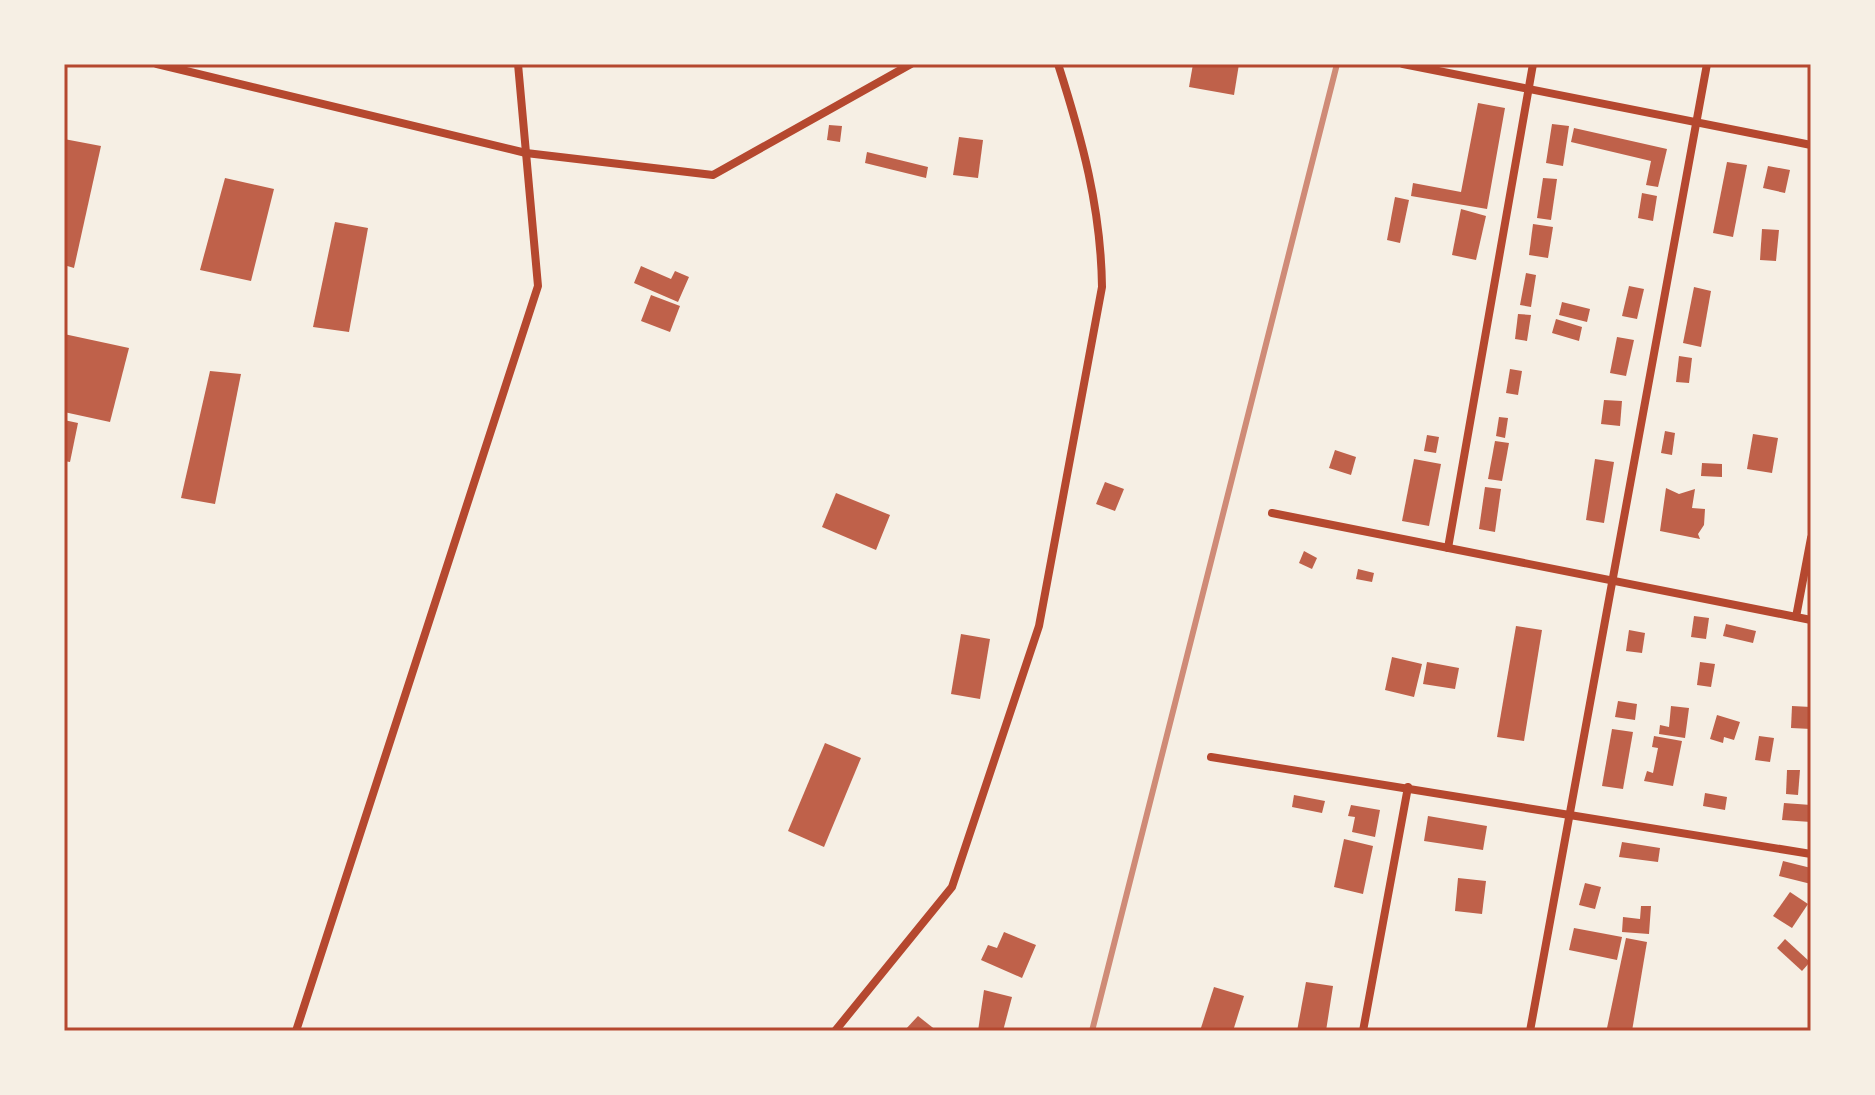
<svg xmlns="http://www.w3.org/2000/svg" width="1875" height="1095" font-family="Commissioner,sans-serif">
	<rect width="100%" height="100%" fill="#f6efe4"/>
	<!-- building -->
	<g fill="#bf614a">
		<path d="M1193 64H1239L1234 95 1189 87Z"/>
		<path d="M1478 103 1505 108 1487 209 1411 196 1413 183 1461 192Z"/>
		<path d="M1552 124 1569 126 1563 166 1546 163Z"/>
		<path d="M829 125 842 126 840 142 827 140Z"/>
		<path d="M1574 128 1667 149 1658 187 1646 185 1651 161 1571 142Z"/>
		<path d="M959 137 983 140 978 178 953 175Z"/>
		<path d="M64 139 101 146 74 268 64 265Z"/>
		<path d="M867 152 928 167 926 178 865 163Z"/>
		<path d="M1727 162 1747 165 1733 237 1713 233Z"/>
		<path d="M1768 166 1790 170 1785 193 1763 188Z"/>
		<path d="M225 178 274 189 251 281 200 270Z"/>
		<path d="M1543 178 1557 179 1551 220 1537 218Z"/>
		<path d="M1642 193 1657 196 1653 221 1638 218Z"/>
		<path d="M1395 197 1409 200 1400 243 1387 240Z"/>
		<path d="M1461 209 1486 216 1476 260 1452 255Z"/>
		<path d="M335 222 368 228 349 332 313 327Z"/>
		<path d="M1533 224 1553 227 1548 258 1529 255Z"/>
		<path d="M1762 229 1779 230 1776 261 1760 260Z"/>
		<path d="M641 266 671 279 675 271 689 277 678 302 634 283Z"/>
		<path d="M1526 273 1536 275 1531 307 1520 305Z"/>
		<path d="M1629 286 1644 289 1637 319 1622 316Z"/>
		<path d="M1694 287 1711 291 1701 347 1683 343Z"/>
		<path d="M651 295 680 306 670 332 641 321Z"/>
		<path d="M1562 302 1590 309 1587 322 1559 315Z"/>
		<path d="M1518 314 1531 315 1527 341 1515 339Z"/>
		<path d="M1556 319 1582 327 1579 341 1552 333Z"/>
		<path d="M64 334 129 348 110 422 64 412Z"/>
		<path d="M1617 337 1634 340 1626 376 1610 373Z"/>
		<path d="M1679 356 1692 358 1689 383 1676 382Z"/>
		<path d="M1510 369 1522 371 1518 395 1506 393Z"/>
		<path d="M210 371 241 374 215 504 181 498Z"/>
		<path d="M1604 400 1622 401 1620 426 1601 424Z"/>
		<path d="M1499 417 1508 418 1505 438 1496 436Z"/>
		<path d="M64 420 78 423 70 462 64 461Z"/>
		<path d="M1665 431 1675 433 1672 455 1661 453Z"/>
		<path d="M1753 434 1778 438 1772 473 1747 469Z"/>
		<path d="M1427 435 1439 437 1436 453 1424 451Z"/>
		<path d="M1495 441 1509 443 1502 481 1488 479Z"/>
		<path d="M1335 450 1356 457 1351 475 1329 468Z"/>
		<path d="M1414 459 1441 464 1429 526 1402 521Z"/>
		<path d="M1595 459 1614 462 1604 523 1586 520Z"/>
		<path d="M1702 463 1722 464V477L1701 476Z"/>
		<path d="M1105 482 1124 489 1115 511 1096 504Z"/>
		<path d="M1485 487 1501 489 1495 532 1479 529Z"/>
		<path d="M1666 488 1679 494 1695 489 1692 508 1705 509 1704 525 1698 534 1700 539 1660 531Z"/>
		<path d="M836 493 890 515 876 550 822 527Z"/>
		<path d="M1304 551 1317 558 1312 569 1299 563Z"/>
		<path d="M1358 569 1374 573 1372 582 1356 579Z"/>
		<path d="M1694 616 1709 618 1706 639 1691 637Z"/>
		<path d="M1726 624 1756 631 1753 643 1723 636Z"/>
		<path d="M1516 626 1542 630 1524 741 1497 737Z"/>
		<path d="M1629 630 1645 633 1642 653 1626 651Z"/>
		<path d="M961 634 990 639 980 699 951 694Z"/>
		<path d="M1392 657 1422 664 1414 697 1385 690Z"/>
		<path d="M1427 662 1459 668 1455 689 1423 684Z"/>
		<path d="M1700 662 1715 664 1711 687 1697 685Z"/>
		<path d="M1618 701 1637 704 1635 720 1615 717Z"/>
		<path d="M1671 706 1689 708 1685 738 1659 734 1660 725 1669 727Z"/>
		<path d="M1792 706 1811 707V729L1791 728Z"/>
		<path d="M1717 715 1740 722 1734 740 1724 737 1723 743 1710 739Z"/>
		<path d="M1612 729 1633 732 1623 789 1602 786Z"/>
		<path d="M1654 736 1682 741 1673 786 1644 781 1647 771 1653 773 1658 748 1652 747Z"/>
		<path d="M1759 736 1774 738 1770 762 1755 760Z"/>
		<path d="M825 743 861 758 824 847 788 831Z"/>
		<path d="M1787 770H1800L1798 795 1786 794Z"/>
		<path d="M1705 793 1727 797 1725 810 1703 806Z"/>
		<path d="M1294 795 1325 801 1322 813 1292 807Z"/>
		<path d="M1784 803 1811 805V822L1782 820Z"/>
		<path d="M1351 805 1380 810 1375 837 1352 832 1355 817 1348 816Z"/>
		<path d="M1428 816 1487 826 1483 850 1424 841Z"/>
		<path d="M1344 839 1373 846 1363 894 1334 887Z"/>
		<path d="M1622 842 1660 848 1658 862 1619 857Z"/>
		<path d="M1783 861 1811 868V884L1779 876Z"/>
		<path d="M1458 878 1486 881 1482 914 1455 911Z"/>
		<path d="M1585 883 1601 887 1595 909 1579 905Z"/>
		<path d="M1790 892 1808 904 1792 928 1773 916Z"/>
		<path d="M1641 906H1651L1649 934 1622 932 1623 917 1640 919Z"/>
		<path d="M1574 928 1622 937 1617 960 1569 950Z"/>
		<path d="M1004 932 1036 945 1022 978 981 960 988 945 997 948Z"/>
		<path d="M1626 938 1647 942 1632 1031 1607 1028Z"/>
		<path d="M1785 939 1810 962 1802 971 1777 948Z"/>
		<path d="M1306 982 1333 986 1326 1031H1297Z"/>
		<path d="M1214 987 1244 996 1233 1031H1200Z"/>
		<path d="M984 990 1012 997 1003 1031H978Z"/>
		<path d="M918 1016 937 1031H904Z"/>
	</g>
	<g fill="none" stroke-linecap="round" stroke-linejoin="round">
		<!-- minor -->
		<g stroke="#b5482f" stroke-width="8">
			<path d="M157 64 526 153 713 175 911 64"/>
			<path d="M1403 64 1811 145"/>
			<path d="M1272 513 1811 620"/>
			<path d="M1448 548 1533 64"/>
			<path d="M1796 617 1811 538"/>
			<path d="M1211 757 1811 854"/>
			<path d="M296 1031 538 286 518 64"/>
			<path d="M835 1031 952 887 1039 626 1102 287C1101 208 1082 139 1058 64"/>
			<path d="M1363 1031 1408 787"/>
			<path d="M1530 1031 1707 64"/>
		</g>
		<!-- rail -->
		<path stroke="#cf8b77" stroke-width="6" d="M1092 1031 1337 64"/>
	</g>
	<!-- border -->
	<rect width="1875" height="1095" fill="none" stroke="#f6efe4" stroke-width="132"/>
	<rect x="66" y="66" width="1743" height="963" fill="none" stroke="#b5482f" stroke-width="3"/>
</svg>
